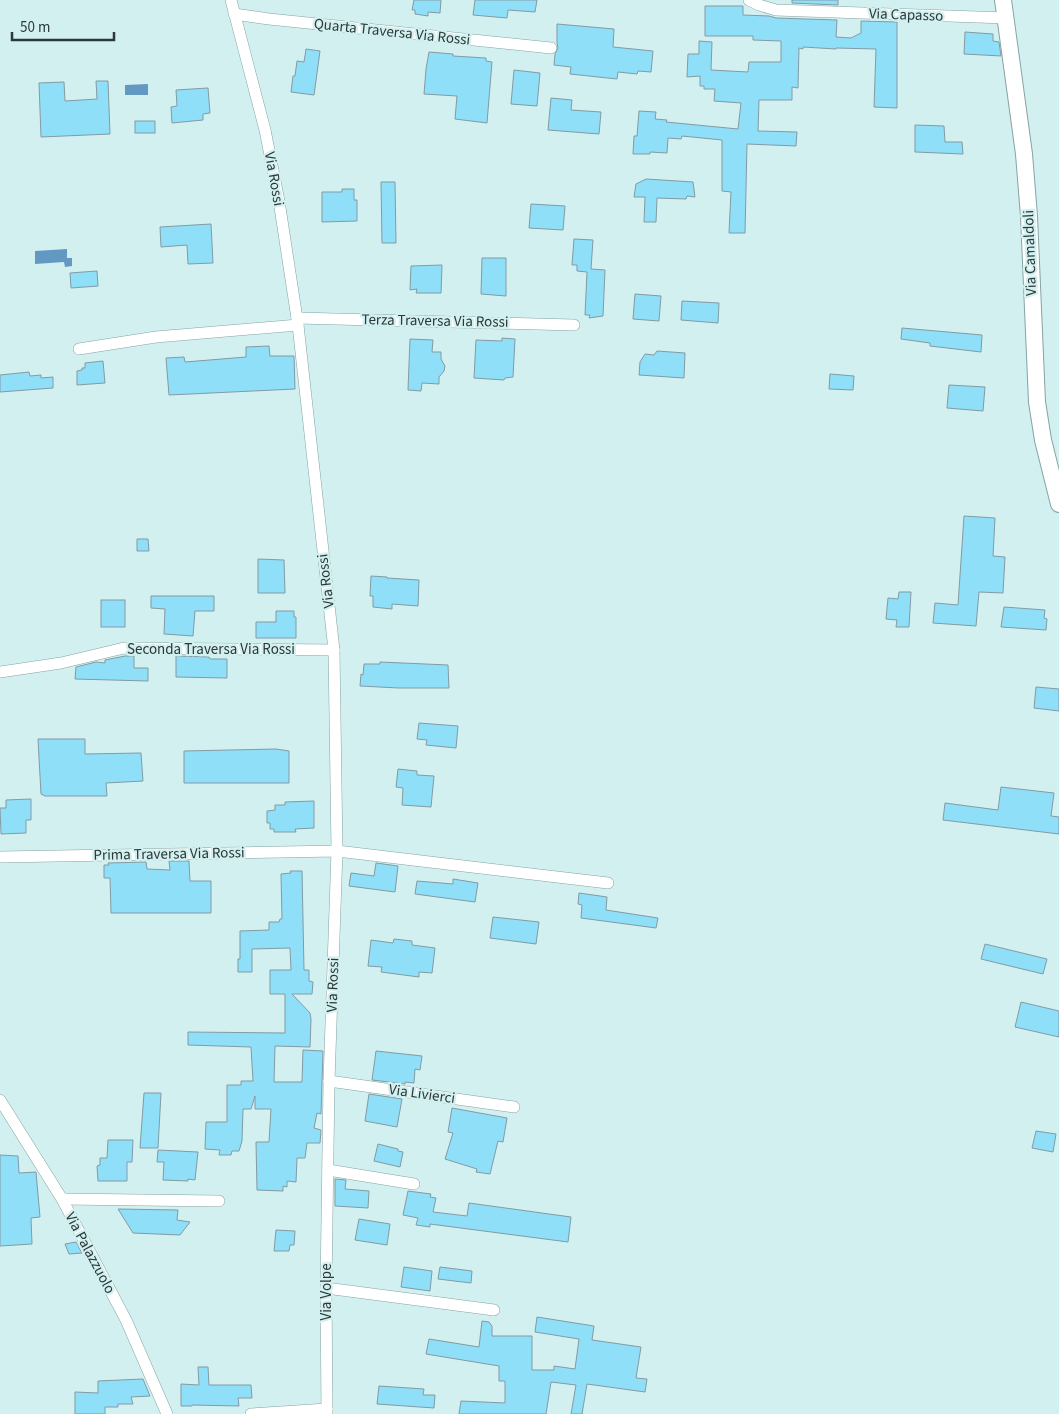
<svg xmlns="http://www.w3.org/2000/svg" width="1059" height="1414" font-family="'Source Sans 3',sans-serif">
	<rect width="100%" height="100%" fill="#d2f0f0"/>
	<!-- water -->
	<g fill="#6298c2">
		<path d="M148 84V95H125V85Z"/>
		<path d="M67 249V258H72V266L65 267 64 262 35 264V251Z"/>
	</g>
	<!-- building -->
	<g fill="#8fdff9" stroke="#829ba4">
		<path d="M414 0H441L440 13 428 12V16L415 14V10H412Z"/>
		<path d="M475 0H537L535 12 508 10 507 18 473 15Z"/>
		<path d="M792 0H838V5L792 3Z"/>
		<path d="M705 6H743V15L769 16 776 18 837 20 836 37 851 38 861 33V21L897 22V108L874 107 876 49 836 48V49L803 47V49L799 48 798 88 792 87V100H759L758 131 797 132 796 146 747 144 745 233H729L731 192 722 191V140L682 136 681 139 668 138 667 153 650 152V154H633L634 136H637L639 111 656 112 655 119 667 120 666 122 738 129 741 103 714 101 715 89H704V86H700V76L687 77 688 54H699V41L712 42 711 70 748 72 749 62H781V41L753 40V36H705Z"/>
		<path d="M557 24 614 29 613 47 653 51 651 72 638 71 637 74 618 72 617 79 570 74 571 67 554 65 555 54 558 48 557 43Z"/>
		<path d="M965 32 993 34V41L999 42 1001 56 964 54Z"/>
		<path d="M306 49 320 51 314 95 291 92 293 76H295L297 61 304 62Z"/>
		<path d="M429 52 453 54V56L486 58V61L492 62 487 123 455 119 457 96 424 94 426 69Z"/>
		<path d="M514 70 540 73 537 106 511 104Z"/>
		<path d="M96 81H108L110 134 41 137 39 83 64 82 65 101 97 99Z"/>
		<path d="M208 88 210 113 203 114V120L172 123 171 107 177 106 176 90Z"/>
		<path d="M551 98 572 100 571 110 601 112 599 134 548 130Z"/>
		<rect x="135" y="121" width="20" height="12"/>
		<path d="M915 125 944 126 945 142H962L963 154 915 152Z"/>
		<path d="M646 179 693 182 695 197 687 196 686 199 657 198 656 222H644L645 197H634L636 184Z"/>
		<path d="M381 182H395L396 243H382Z"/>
		<path d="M342 189H354V200H357V221L322 222V192H342Z"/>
		<path d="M531 204 565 206 563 230 529 228Z"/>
		<path d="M211 224 213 263 188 264 187 245 161 247 160 227Z"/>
		<path d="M574 239 593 240 591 269 605 270 603 316 589 318 590 315H585L587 272 577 271V265H572Z"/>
		<path d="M482 258H506V296L481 294Z"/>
		<path d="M442 265 441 293H416L417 289 410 290 411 266Z"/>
		<path d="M97 271 98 286 71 288 70 273Z"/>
		<path d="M635 294 661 296 659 321 633 319Z"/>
		<path d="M682 301 719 303 718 323 681 320Z"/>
		<path d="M902 328 982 335 981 352 930 346V343L901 339Z"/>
		<path d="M502 338 515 339 513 377 505 378 504 380 474 378 476 340 502 341Z"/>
		<path d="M410 339 433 340 432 352H441V359L445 366 444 371 439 377V384L422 383 421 391 408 390Z"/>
		<path d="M269 346 270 356H294L295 389 169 395 166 358 184 357 185 362 246 357V347Z"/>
		<path d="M657 351 685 353 684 378 639 375 640 362 645 354 654 355Z"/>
		<path d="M103 361 105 383 77 385V371L82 370V368H85V363Z"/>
		<path d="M29 372 30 376 41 375V378L53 377V388L0 392V375Z"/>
		<path d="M830 374 854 376 853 390 829 389Z"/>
		<path d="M949 385 985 387 983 411 947 408Z"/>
		<path d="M964 516 995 518 993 556 1005 557 1003 593 979 592 976 626 933 623 935 603 958 605Z"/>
		<path d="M137 539H148L149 551H137Z"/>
		<path d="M258 559 284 560 285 593H258Z"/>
		<path d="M371 576 387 577V578L419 580 418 606 392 604V609L373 607V596H370Z"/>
		<path d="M899 592H911L909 627H896L897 620 886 619 888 598 898 599Z"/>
		<path d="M151 596H214V611H195L193 636 164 634 165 609 151 608Z"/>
		<rect x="101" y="600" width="24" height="27"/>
		<path d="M1004 607 1045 610 1044 618 1047 619 1046 630 1001 627Z"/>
		<path d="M276 611H294V617H296V638H256V622H276Z"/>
		<path d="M125 656H134V668H148V681L75 679 76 667 96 662 105 663V660Z"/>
		<path d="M176 656 209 657 210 659H227V678L176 677Z"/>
		<path d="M380 662 448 665 449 688H399L360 686 361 674 363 675 364 664H380Z"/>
		<path d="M1036 687 1059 689V711L1034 708Z"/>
		<path d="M419 723 458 726 456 748 426 745 427 740 417 739Z"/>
		<path d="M38 739H85V754L141 753 143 781 106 783 107 796H45L41 794Z"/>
		<path d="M276 749 289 751V783H184V751Z"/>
		<path d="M398 769 417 771V775L434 776 431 807 402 805 403 788 396 787Z"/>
		<path d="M1001 787 1054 793 1051 816 1059 817V834L943 820 945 803 998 810Z"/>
		<path d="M31 799V820H26V833L1 834 0 808H6V800Z"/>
		<path d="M314 801V828L295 829 296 832H274V829H270V823H267V811L275 810V805H285V802Z"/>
		<path d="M169 861H189L190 881H211V913H111L110 878H104V865H109L108 863 146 862 147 869 170 870Z"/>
		<path d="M376 863 398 866 395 892 349 886 351 873 374 876Z"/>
		<path d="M290 871H302L304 970H309V981L313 982 312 994H292L310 1013 311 1019 310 1047 275 1046 274 1082H302L303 1050 323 1051 321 1114 317 1113 314 1128 321 1130 320 1143H307L305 1158H297L296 1182 287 1181V1187L283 1186V1191L257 1190 256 1142H269L271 1109H255V1096L251 1109H243L242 1141 239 1151H232L231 1155H219L220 1150 205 1149 206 1122H227V1085H241V1081H253L251 1047 188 1045V1032L285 1033V994H270V970H291L290 948 252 949V972H238V959H240V931L269 930V922H279L280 919H282L281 874 291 873Z"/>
		<path d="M453 879 478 883 475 902 415 894 417 881 453 884Z"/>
		<path d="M579 893 607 897 606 910 658 918 656 928 581 918 582 905 578 904Z"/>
		<path d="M493 917 539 922 536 944 490 938Z"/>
		<path d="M394 939 412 941V945L435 948 432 973 419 972V977L381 972 382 967 368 966 371 940 393 943Z"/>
		<path d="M985 944 1047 959 1043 974 981 959Z"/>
		<path d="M1021 1002 1059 1011V1037L1015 1027Z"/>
		<path d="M376 1051 422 1056 420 1070 415 1069 414 1083 405 1082V1084L372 1080Z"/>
		<path d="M144 1093H161L158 1148H140Z"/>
		<path d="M369 1094 402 1099 397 1127 365 1121Z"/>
		<path d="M452 1108 507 1118 503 1142 498 1141 490 1174 476 1172 477 1169 445 1159 453 1133 448 1132Z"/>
		<path d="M1036 1131 1056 1134 1053 1152 1032 1148Z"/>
		<path d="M108 1140H133L132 1162H127V1181H98L97 1166 100 1165V1158H107Z"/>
		<path d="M378 1144 398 1149V1151L403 1152 400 1167 374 1161Z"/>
		<path d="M158 1150 198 1152 195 1180 188 1179V1181L163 1180 164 1162H157Z"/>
		<path d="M0 1155 18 1156 19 1173 36 1172 40 1217 31 1218 32 1244 0 1246Z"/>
		<path d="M335 1179 346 1180 345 1189 369 1191 368 1208 335 1206Z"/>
		<path d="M408 1191 431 1194 430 1197 436 1198 433 1212 467 1216 469 1203 571 1217 568 1242 430 1224V1227L416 1225 418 1218 403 1215Z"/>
		<path d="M118 1209 178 1210 177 1220 190 1222 180 1235 133 1233Z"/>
		<path d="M359 1219 390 1224 387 1245 355 1240Z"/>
		<path d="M276 1230 295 1231 294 1245H290L289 1251H274Z"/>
		<path d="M76 1242 82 1253 69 1254 65 1244Z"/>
		<path d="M404 1267 432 1271 430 1291 401 1287Z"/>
		<path d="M440 1267 472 1271 471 1283 438 1279Z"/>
		<path d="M537 1317 594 1326 592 1340 641 1347 636 1378 647 1379 645 1392 587 1384 582 1414H571L576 1385 551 1382 546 1414H459L461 1401 505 1403V1381H499V1366L426 1354 429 1339 479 1347 482 1321 489 1322 492 1326V1336H532V1370H554V1366L575 1369 579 1339 535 1332Z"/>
		<path d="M198 1367H208L209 1385H251L252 1398H238L239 1406 192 1405V1406H181V1384L199 1385Z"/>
		<path d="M143 1379 150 1396 131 1397 133 1404H118V1407H105V1414H75V1392L98 1393V1381Z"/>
		<path d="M379 1386 424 1389 423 1395H435L434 1408 377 1404Z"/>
	</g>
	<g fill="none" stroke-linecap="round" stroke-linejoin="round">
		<!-- street casing -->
		<g stroke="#87a3a3" stroke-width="12">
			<g id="street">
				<path d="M231 0 265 130 279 201 298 325 334 650 337 851 329 1081 326 1288 327 1414"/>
				<path d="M749 0 759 5 776 10 1006 18"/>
				<path d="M234 14 269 19 551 48"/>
				<path d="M297 318 574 325"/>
				<path d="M79 349 156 337 298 325"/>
				<path d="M0 672 61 663 124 648 334 650"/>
				<path d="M0 857 337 851 608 883"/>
				<path d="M329 1081 514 1107"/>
				<path d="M0 1100 62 1199 126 1320 167 1414"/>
				<path d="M328 1170 414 1184"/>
				<path d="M62 1199 219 1201"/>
				<path d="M326 1288 494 1310"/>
				<path d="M251 1414 327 1409"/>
			</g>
		</g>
		<!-- secondary casing -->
		<g stroke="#87a3a3" stroke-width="18">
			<path id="secondary" d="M1003 0 1024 154 1029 216 1037 402 1043 440 1059 504"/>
		</g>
		<!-- street -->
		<use href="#street" stroke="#fff" stroke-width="11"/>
		<!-- secondary -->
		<use href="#secondary" stroke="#fff" stroke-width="16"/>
	</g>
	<g text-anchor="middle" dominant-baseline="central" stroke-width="4.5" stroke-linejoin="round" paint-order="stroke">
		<!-- street labels -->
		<g font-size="15" fill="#2c3737" stroke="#d2f0f0">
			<text transform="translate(906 15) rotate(2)">Via Capasso</text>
			<text transform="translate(392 32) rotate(6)">Quarta Traversa Via Rossi</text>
			<text transform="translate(274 179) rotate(80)">Via Rossi</text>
			<text transform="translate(1030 253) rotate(-92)">Via Camaldoli</text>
			<text transform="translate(435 321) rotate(1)">Terza Traversa Via Rossi</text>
			<text transform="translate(326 581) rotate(-97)">Via Rossi</text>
			<text x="211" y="649">Seconda Traversa Via Rossi</text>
			<text transform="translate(169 854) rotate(-1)">Prima Traversa Via Rossi</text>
			<text transform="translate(333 985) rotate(-88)">Via Rossi</text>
			<text transform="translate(422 1094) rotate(8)">Via Livierci</text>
			<text transform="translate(90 1253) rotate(62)">Via Palazzuolo</text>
			<text transform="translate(326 1292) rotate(-90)">Via Volpe</text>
		</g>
	</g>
	<!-- scale -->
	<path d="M12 32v8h102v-8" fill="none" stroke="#2c3737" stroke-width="2.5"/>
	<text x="20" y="32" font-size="15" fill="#2c3737" stroke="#d2f0f0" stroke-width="4" paint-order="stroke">50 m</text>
</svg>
